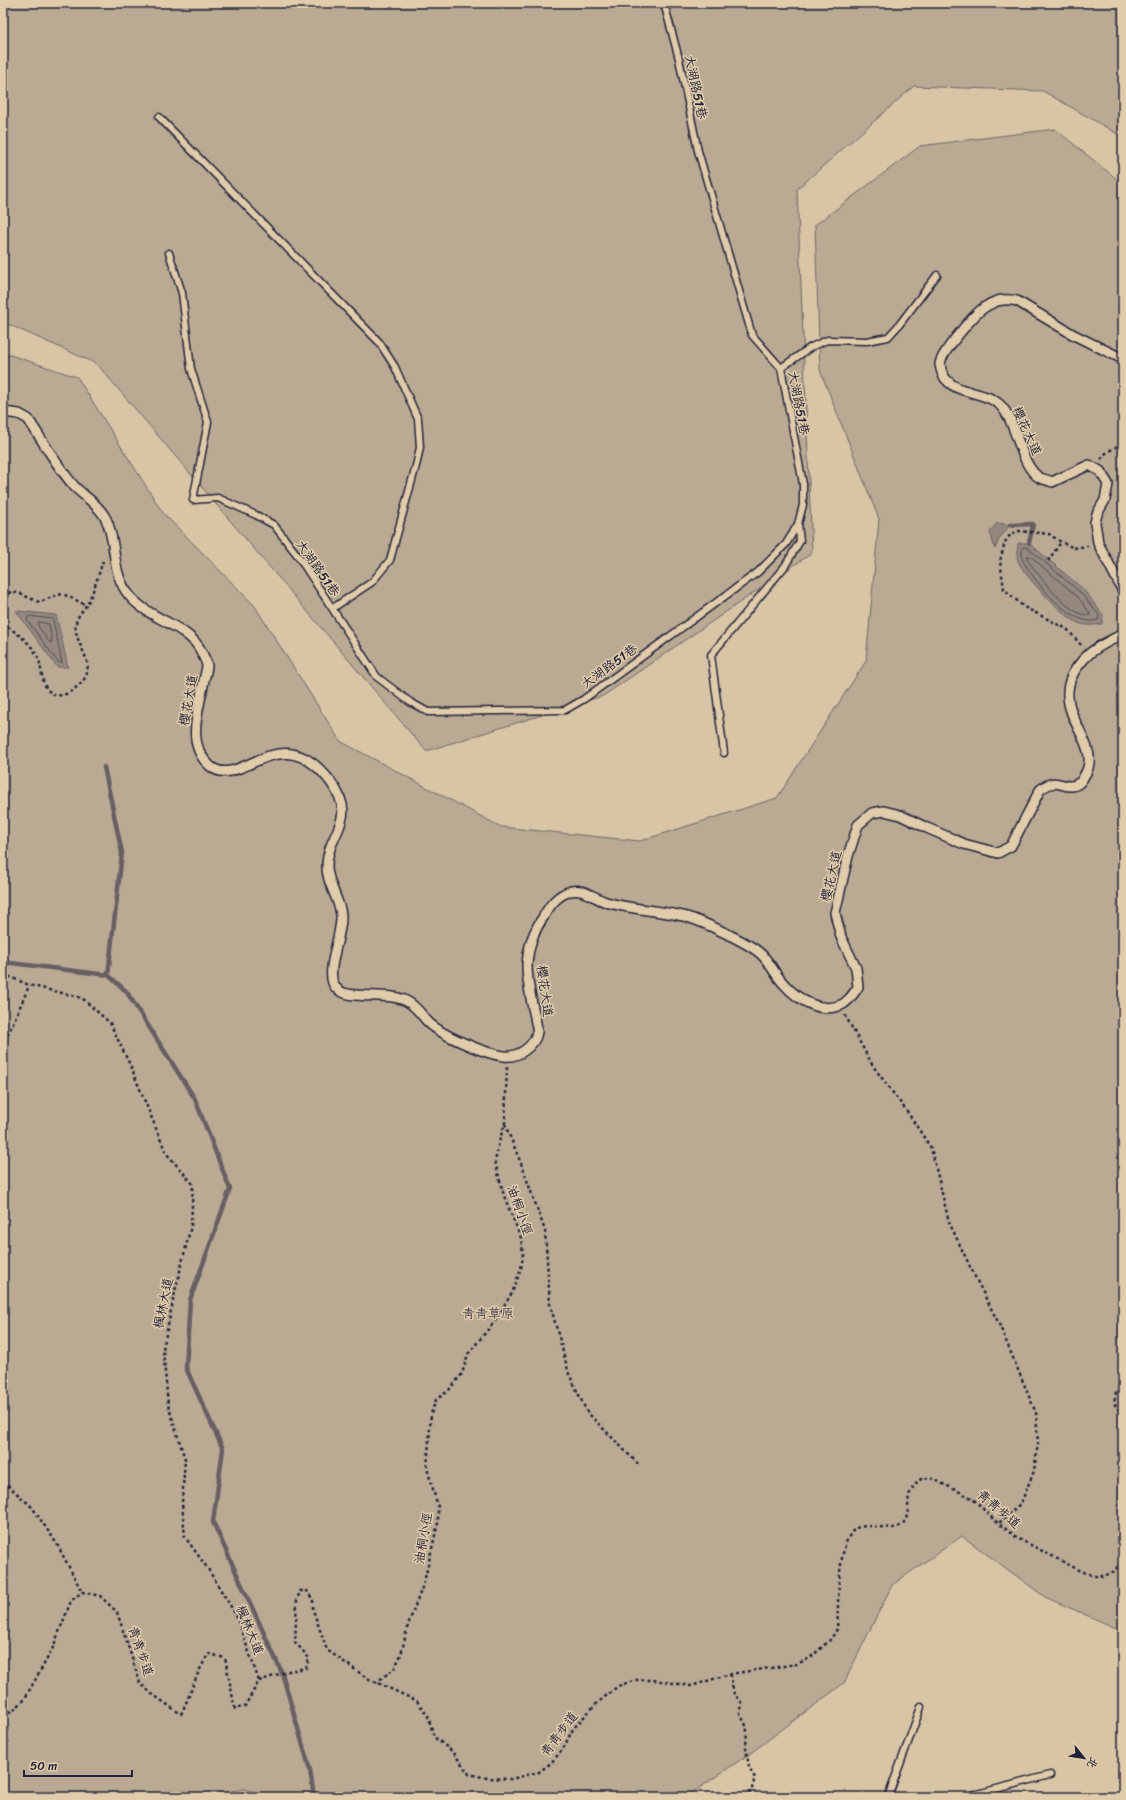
<svg xmlns="http://www.w3.org/2000/svg" width="1126" height="1800" font-family="Sriracha,'LXGW WenKai TC',sans-serif">
	<rect width="100%" height="100%" fill="#d8c5a6"/>
	<filter id="ink" filterUnits="userSpaceOnUse"><feTurbulence type="fractalNoise" baseFrequency=".025" numOctaves="2"/><feDisplacementMap in="SourceGraphic" scale="8" xChannelSelector="R" yChannelSelector="G"/><feConvolveMatrix kernelMatrix="1 2 1 2 8 2 1 2 1" color-interpolation-filters="sRGB"/></filter>
	<g filter="url(#ink)">
		<!-- green -->
		<g fill="#baaa94" stroke="#6e6668">
			<path d="M3 3H1123V137L1043 91 914 86 797 189 812 553 603 696 426 751 97 364 3 322Z"/>
			<path d="M1055 129 1123 184V1624L1116 1628 1045 1597 962 1536 892 1585 844 1683 752 1752 686 1797H272L244 1789 197 1797H3V355H10L77 377 163 513 254 605 340 741 501 827 640 841 777 798 866 661 879 519 820 370 815 225 920 146Z"/>
		</g>
		<!-- water -->
		<g fill="#95887f" stroke="#675f64">
			<path d="M997 523 1010 525 999 539 995 549 990 532Z"/>
			<path d="M1018 543H1029L1084 590 1103 615 1102 624C1095 625 1088 626 1081 624 1066 620 1024 576 1018 561 1016 557 1018 548 1018 543Z"/>
			<path d="M16 611 56 615 68 667H57Z"/>
		</g>
		<g fill="none" stroke-linecap="round" stroke-linejoin="round">
			<!-- shore -->
			<g stroke="#504b56" stroke-width="1">
				<path d="M1024 547 1028 548 1081 593 1099 615 1098 620C1073 629 1034 581 1023 561 1021 558 1022 553 1022 549Z"/>
				<path d="M1028 556H1030L1077 596 1090 613V615C1069 618 1038 574 1027 559Z"/>
				<path d="M29 616 53 619 62 663 58 662 27 620Z"/>
				<path d="M39 622 49 624 52 642H49L38 626Z"/>
			</g>
			<!-- stream -->
			<g stroke="#675f64" stroke-width="4.5">
				<path d="M1010 525 1033 524 1029 543"/>
				<path d="M104 767 122 853 108 975 126 991 195 1099 230 1189 190 1300 186 1368 223 1449 213 1522 282 1673 310 1770 314 1797"/>
				<path d="M3 962 108 975"/>
			</g>
			<!-- service casing -->
			<g stroke="#22223b" stroke-width="9">
				<g id="service">
					<path d="M159 117 379 342 395 367 418 419 420 447 417 462 390 560 372 582 333 608"/>
					<path d="M169 253 182 293 191 369 208 422 193 500 218 498 256 515 274 525 298 556 377 677 410 702 428 712 565 710 584 699 758 572 786 544 798 524 803 505V484L781 368 752 335 698 151 679 59 664 3"/>
					<path d="M781 368 811 347 827 340 867 341 888 337 899 325 937 275"/>
					<path d="M724 753 711 655 785 566 800 541 798 524"/>
					<path d="M888 1797 921 1707"/>
					<path d="M972 1797 977 1794 1050 1775"/>
				</g>
			</g>
			<!-- pedestrian casing -->
			<g stroke="#22223b" stroke-width="12">
				<g id="pedestrian">
					<path d="M1123 359 1074 335 1017 301C1005 298 996 300 985 307 976 312 941 353 940 364 940 366 942 373 943 375 954 395 983 390 999 404 1018 421 1019 466 1040 478 1043 479 1048 480 1052 482L1089 465 1100 471 1108 484 1105 500 1097 514 1095 523 1097 535 1098 543 1123 591"/>
					<path d="M3 412 19 414 28 419C43 441 57 467 75 487 85 497 100 506 106 519 117 542 111 569 126 591 144 619 188 624 201 651 203 656 206 660 207 665 207 670 205 675 204 680 200 708 184 743 210 766 240 792 279 715 330 781 360 820 328 831 327 865 326 882 340 900 341 915 343 934 323 974 336 988 349 1002 389 990 408 1002 417 1007 422 1016 429 1023 443 1036 486 1054 504 1056 518 1058 535 1046 537 1032 538 1029 535 1020 535 1017 531 1000 527 982 527 965 528 948 534 930 544 916 550 905 557 895 571 891 583 888 594 898 606 902 632 910 660 910 687 917 704 922 749 943 761 954 770 962 775 975 784 984 798 1000 822 1015 843 1004 850 1000 854 993 858 987L856 968 841 937 835 913 848 856 858 825 872 813 884 811 900 815 927 828 964 844 998 853 1011 846 1040 790C1058 774 1065 793 1079 783 1081 782 1083 778 1084 776 1109 740 1033 705 1089 654 1099 645 1112 640 1123 634"/>
				</g>
			</g>
			<!-- path -->
			<g stroke="#22223b" stroke-width="2.5" stroke-dasharray="3 3" stroke-linecap="butt">
				<path d="M1101 459 1107 452 1123 443"/>
				<path d="M1048 561 1061 542"/>
				<path d="M3 596C15 586 27 599 40 602L57 595 63 594 86 605"/>
				<path d="M3 623C17 634 32 642 39 660 42 669 41 682 47 689 51 694 57 696 63 695 70 693 76 688 81 683 100 663 72 644 76 623 77 616 83 611 87 604 94 591 98 576 103 561"/>
				<path d="M1081 645 1067 629 1024 607 1004 589 1000 561 1005 542 1011 534 1019 531 1049 534 1061 542 1074 548 1088 546"/>
				<path d="M3 974 29 985 82 998 110 1023 131 1067 166 1153 193 1184 191 1226 176 1287 163 1349 168 1405 185 1459 182 1503 185 1537 208 1569 236 1615 259 1681"/>
				<path d="M845 1015 873 1066 908 1113 931 1148 949 1222 974 1275 999 1324 1036 1413 1038 1443 1034 1471 1021 1503 999 1523"/>
				<path d="M3 1046 29 986"/>
				<path d="M505 1124 522 1166 545 1231 550 1304 569 1374 587 1412 638 1464"/>
				<path d="M1123 1382 1116 1392 1114 1403 1121 1413 1120 1498 1123 1528"/>
				<path d="M3 1481 32 1507 57 1544 82 1592"/>
				<path d="M730 1674 734 1694 742 1703 740 1714 747 1727 746 1747 749 1768 755 1778 751 1792 743 1797"/>
				<path d="M375 1683 394 1669 401 1655 408 1625 424 1582 438 1523V1507L427 1468 431 1414 436 1400 449 1390 462 1374 468 1354 495 1321 512 1293 521 1269 523 1254 521 1238 504 1196 495 1162 499 1142 505 1123 507 1066"/>
				<path d="M3 1710 12 1712 24 1700 52 1650 71 1601 82 1592 100 1596 117 1612 140 1683 152 1694 181 1714C191 1694 196 1672 209 1654L225 1658 235 1709 245 1706 259 1681 289 1671 306 1668 309 1658 295 1642 297 1600 300 1591H307L313 1600V1610L327 1650 367 1678 417 1701 428 1716 434 1737 453 1752 469 1774 487 1778 511 1779 539 1772 551 1763 563 1749 573 1729 595 1705 618 1686 636 1680H654L691 1686 730 1674 797 1664 810 1658 831 1639 837 1629C839 1606 836 1544 855 1529 860 1525 872 1526 878 1527 887 1527 898 1531 904 1522 910 1514 907 1504 909 1496 911 1488 916 1484 921 1479L931 1478 972 1498 994 1520 1019 1539 1079 1570 1094 1576H1104L1115 1571 1122 1558 1123 1548"/>
			</g>
			<!-- service -->
			<use href="#service" stroke="#e0ccaa" stroke-width="6"/>
			<!-- pedestrian -->
			<use href="#pedestrian" stroke="#e0ccaa" stroke-width="9"/>
		</g>
	</g>
	<g text-anchor="middle" dominant-baseline="central" stroke-width="3" stroke-linejoin="round" paint-order="stroke">
		<!-- street labels -->
		<g font-size="13" fill="#22223b" stroke="#e0ccaa">
			<text transform="translate(696 87) rotate(78)">大湖路51巷</text>
			<text transform="translate(799 403) rotate(79)">大湖路51巷</text>
			<text transform="translate(1027 431) rotate(65)">櫻花大道</text>
			<text transform="translate(318 568) rotate(55)">大湖路51巷</text>
			<text transform="translate(609 666) rotate(-36)">大湖路51巷</text>
			<text transform="translate(188 700) rotate(-80)">櫻花大道</text>
			<text transform="translate(831 876) rotate(-77)">櫻花大道</text>
			<text transform="translate(545 991) rotate(82)">櫻花大道</text>
			<text transform="translate(520 1210) rotate(71)">油桐小徑</text>
			<text transform="translate(163 1303) rotate(-78)">楓林大道</text>
			<text transform="translate(999 1509) rotate(40)">青青步道</text>
			<text transform="translate(423 1538) rotate(-80)">油桐小徑</text>
			<text transform="translate(250 1630) rotate(68)">楓林大道</text>
			<text transform="translate(141 1651) rotate(71)">青青步道</text>
			<text transform="translate(559 1734) rotate(-53)">青青步道</text>
		</g>
		<!-- park labels -->
		<g font-size="13" fill="#403d4d" stroke="#e0ccaa">
			<text x="488" y="1313">青青草原</text>
		</g>
	</g>
	<!-- margin -->
	<rect width="1126" height="1800" fill="none" stroke="#e0ccaa" stroke-width="16"/>
	<rect x="8" y="8" width="1110" height="1784" fill="none" stroke="#22223b" stroke-width="1.5" filter="url(#ink)"/>
	<!-- north arrow -->
	<g transform="translate(1084 1758) rotate(120)" stroke="#e0ccaa" stroke-width="3" paint-order="stroke">
	<path d="M0-3L7 15L0 10L-7 15Z" fill="#22223b"/>
	<text y="-6" font-size="11" font-weight="bold" text-anchor="middle" fill="#22223b">北</text>
	</g>
	<!-- scale -->
	<path d="M24 1770v6h108v-6" fill="none" stroke="#22223b" stroke-width="2"/>
	<text x="30" y="1770" font-size="12" fill="#22223b" stroke="#e0ccaa" stroke-width="3" paint-order="stroke">50 m</text>
</svg>
